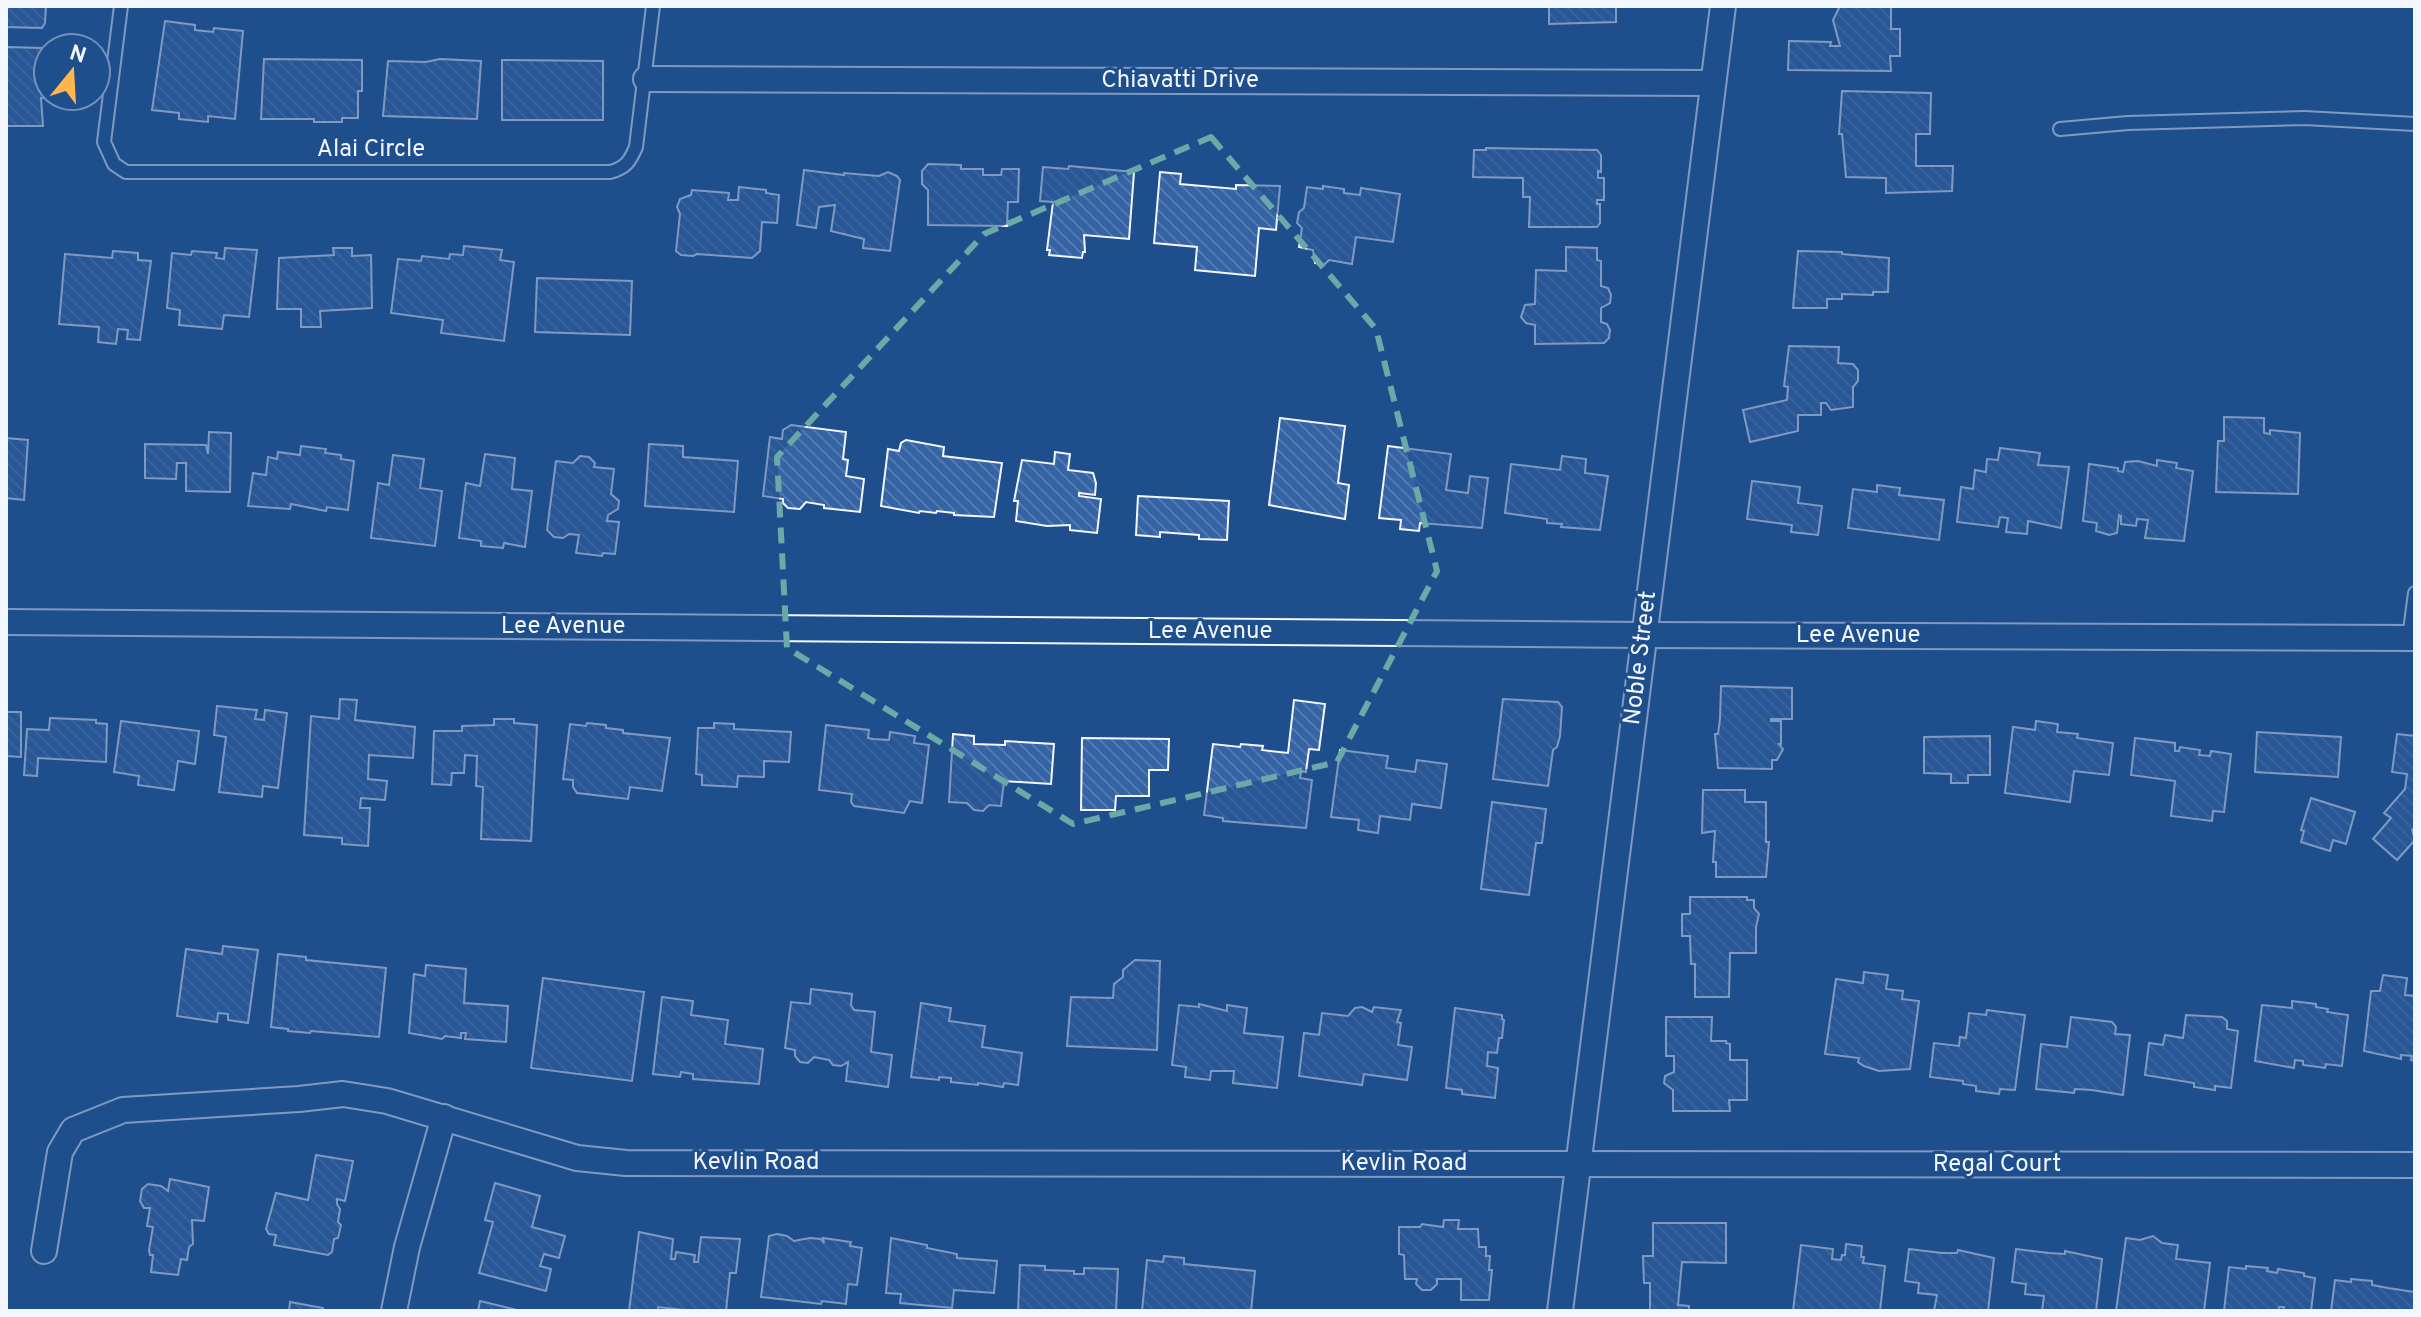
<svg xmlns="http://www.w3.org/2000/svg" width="2421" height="1317" font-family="Overpass,sans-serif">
	<defs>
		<pattern id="building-back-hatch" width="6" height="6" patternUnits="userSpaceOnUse" patternTransform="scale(2)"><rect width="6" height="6" fill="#3563a3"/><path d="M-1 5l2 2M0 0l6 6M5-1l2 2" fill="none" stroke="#537ab1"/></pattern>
	</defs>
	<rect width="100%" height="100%" fill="#1f4e8c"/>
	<!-- building -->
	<g fill="url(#building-back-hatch)" stroke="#f2f6ff" stroke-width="2">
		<path d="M6 6H46L45 23 42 28 6 27Z"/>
		<path d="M1545 6H1616V22L1549 24V6Z"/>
		<path d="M1840 6H1891V29H1900V56H1890L1891 71 1788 70 1789 41 1831 42 1830 46H1840L1833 20Z"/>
		<path d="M165 21 195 25V30L213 32 214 28 243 31 235 119 208 116V122L179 119V113L152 110Z"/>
		<path d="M6 47 43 48 42 75H48V98H41L43 126H6Z"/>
		<path d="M264 59 362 60V91H358V118H342V122H314V119H261Z"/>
		<path d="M440 59 481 61 477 119 383 116 388 61 426 62Z"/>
		<path d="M502 60 603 61V120H502Z"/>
		<path d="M1842 91 1931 93 1930 134H1916V166H1953L1952 191 1886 193V178L1846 177 1842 134H1839Z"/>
		<path d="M1486 148 1597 150 1601 155V172L1598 171V178H1604V200H1597V204H1600V223L1597 227H1529L1530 197H1523V178L1473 177 1474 150H1486Z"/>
		<path d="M928 164 961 165V169H983V175H1001L1002 169H1019L1018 202H1008L1007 226 928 225V190L922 184V171Z"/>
		<path d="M1069 166 1134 172 1129 239 1084 235 1085 252H1083L1082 258 1049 255 1050 250H1047L1053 202 1040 201 1043 167 1068 169Z"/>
		<path d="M804 170 844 175V173L879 176 888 172 897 176 900 180 890 251 863 248 864 239 831 231 835 205 819 207 816 228 797 225Z"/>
		<path d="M1160 172 1181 174 1180 184 1236 189V185L1280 186 1276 230 1259 228 1255 276 1195 270 1197 247 1154 243Z"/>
		<path d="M1323 186 1344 189V193L1360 195 1361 188 1400 194 1393 242 1356 237 1352 264 1329 260 1324 265 1315 263 1313 250 1299 247 1302 228 1297 223 1299 212 1304 208 1307 187 1323 189Z"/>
		<path d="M739 187 766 190V193L779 195 777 223 762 222 760 251 752 258 697 254 693 256 681 255 676 251 680 214 677 207 680 199 691 195 692 190 729 193 728 200H738Z"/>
		<path d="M464 246 502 250 500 260 514 262 504 341 441 333 443 320 391 313 398 259 421 261 422 256 449 259 450 254 463 255Z"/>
		<path d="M1566 247 1597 248V260L1601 261V286L1608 288 1611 295 1610 303 1601 308V322L1607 324 1610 330 1609 338 1604 343 1535 344V325L1526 323 1521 317 1525 305 1535 304 1536 270 1566 271Z"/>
		<path d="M225 248 257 250 249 317 224 315 222 329 179 325 180 310 167 308 172 253 191 255 192 251 217 253 216 258 224 259Z"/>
		<path d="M333 248H352V256L371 255 372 308 320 311 321 327H301V309H277L279 258 334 255Z"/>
		<path d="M113 251 138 253V260L151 261 140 340 127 339 128 330 118 329 116 344 98 342 99 327 59 324 65 254 112 258Z"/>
		<path d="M1798 251 1842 252V254L1889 258 1888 292H1873V295L1842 294V299H1827V308H1793Z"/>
		<path d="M537 278 632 281 630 335 535 332Z"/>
		<path d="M1789 346 1839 347 1838 363 1853 364 1858 370V381L1853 387V407L1831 410 1826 403H1821V415H1798V431L1750 442 1743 410 1787 400 1788 387 1784 386Z"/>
		<path d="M2224 417 2264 418V433L2270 434V430L2300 433 2298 494 2216 492 2218 441H2224Z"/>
		<path d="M1280 418 1345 426 1338 483 1349 485 1345 519 1269 505Z"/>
		<path d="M791 425 846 432 843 459 848 460 846 476 864 479 860 512 824 508V505L806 502 800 509 788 508 783 503V499L763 496 770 437 782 439 783 430Z"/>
		<path d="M209 432 231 433 230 492 186 491V463H177L176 479 145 478V444L206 445 208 454Z"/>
		<path d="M6 438 28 440 24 500 6 498Z"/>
		<path d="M906 440 944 447 943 456 1002 463 994 517 954 515V513L937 511 936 513 920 511 919 513 881 506 888 449 899 451 901 443Z"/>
		<path d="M649 444 683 446V457L738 461 734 512 645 506Z"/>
		<path d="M301 446 326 449 325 453 341 455V459L354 461 348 510 327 507 326 511 291 504 290 509 248 506 253 473 266 475 268 457 277 459 278 452 300 455Z"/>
		<path d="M1388 446 1451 454 1446 490 1468 493 1470 476 1488 478 1482 528 1420 523 1419 531 1400 529 1401 520 1379 518Z"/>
		<path d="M2000 448 2040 453 2038 465 2069 467 2061 528 2028 521 2027 534 2006 532 2008 518 2000 517 1998 527 1957 522 1961 487 1973 489 1975 470 1986 472 1987 459 1998 460Z"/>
		<path d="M1055 452 1070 454 1068 470 1093 473 1096 483 1095 495 1079 493V496L1101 499 1097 533 1070 530V525L1047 526 1016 521 1018 501H1014L1022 460 1054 464Z"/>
		<path d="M485 454 515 458 512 489 532 491 525 547 504 543 503 548 481 546V541L459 538 466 483 480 486Z"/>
		<path d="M393 455 424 459 420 488 442 491 435 546 371 538 378 483 389 485Z"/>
		<path d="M580 456 589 457 595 463 594 467 614 469 611 494 619 501 618 509 608 515 607 521 619 522 615 554 603 553 602 556 576 553 579 535 569 534 563 538 554 537 547 530 556 461 573 463Z"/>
		<path d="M1562 456 1586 459 1585 473 1608 476 1600 530 1561 527 1562 524 1547 523V519L1505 513 1511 464 1560 470Z"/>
		<path d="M2157 460 2177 463 2176 468 2193 471 2184 541 2145 538 2148 520 2137 519 2136 526 2121 524V516L2119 515 2117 533 2109 535 2096 531 2097 523 2083 521 2089 464 2118 468V471L2123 472 2125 462 2138 461 2157 466Z"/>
		<path d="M1752 481 1800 487 1798 503 1822 506 1818 535 1791 532 1792 525 1747 519Z"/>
		<path d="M1877 485 1900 488 1899 495 1944 500 1939 540 1848 528 1853 489 1877 492Z"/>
		<path d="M1138 496 1229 501 1227 540 1199 539V535L1160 532V537L1136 535Z"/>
		<path d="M1721 686 1792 688V719H1771V721H1781V744H1779L1783 749 1777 760H1772V769L1718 768 1715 734H1718L1720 719Z"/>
		<path d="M340 699 357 700 355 720 415 727 413 758 369 755 368 779 387 781 385 800 361 798 360 808H370L368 846 342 844V838L304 835 311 716 339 719Z"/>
		<path d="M1503 699 1558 702 1562 707 1560 736 1557 747 1553 750 1548 786 1493 779Z"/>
		<path d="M1294 700 1325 704 1319 750 1309 749 1306 772 1301 771 1300 778 1312 780 1306 828 1223 821V818L1204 815 1213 744 1240 747 1241 744 1263 746 1262 750 1288 753Z"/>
		<path d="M217 706 257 710 255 719 264 720 265 710 287 713 278 788 263 786 262 797 219 792 226 737 214 735Z"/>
		<path d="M6 712H21V757L6 756Z"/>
		<path d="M50 718 96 720V723L107 724 106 762 38 758 37 776 24 775 27 729 49 730Z"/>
		<path d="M494 719H514V723L537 725 531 841 481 839 483 787 476 786 477 756 465 755 464 773H452L451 785 432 784 434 731H462V726L494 725Z"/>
		<path d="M121 721 199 731 195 764 178 761 174 790 138 785 139 776 114 772Z"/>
		<path d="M2036 721 2058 724 2057 732 2078 734 2077 738 2113 743 2109 775 2074 771 2070 802 2005 793 2013 727 2035 730Z"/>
		<path d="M587 723 606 725V728L623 730V733L670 738 662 791 630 787 628 799 577 793 573 787V780L563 779 570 724 586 726Z"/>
		<path d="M714 723 734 724V729L791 732 789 762 764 761V777L738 776 737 787 702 785V775L696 774 698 728H714Z"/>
		<path d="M826 725 869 730 868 738 873 739 889 740 890 732 915 736 914 743 929 745 922 803 910 801 904 813 854 806 851 802 852 794 819 790Z"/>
		<path d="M2257 732 2341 737 2338 777 2255 772Z"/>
		<path d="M953 734 974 736V744L1005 745V741L1054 744 1051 784 1004 781 1001 806 989 805 983 811 974 810 967 803 949 802Z"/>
		<path d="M2397 734 2415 736V827L2412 830 2415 840 2397 860 2373 839 2391 818 2384 813 2405 789 2407 774 2392 772Z"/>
		<path d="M1990 736V775H1968V783H1951V774L1924 773V737Z"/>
		<path d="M1082 738 1169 739 1168 770H1149V796H1116L1115 810H1081Z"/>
		<path d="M2135 738 2175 743V751H2179L2180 747 2200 750 2199 755 2210 756 2211 751 2231 754 2224 812 2213 811 2212 821 2171 816 2175 781 2131 775Z"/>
		<path d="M1340 750 1388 756 1386 768 1415 772 1417 760 1447 764 1441 808 1412 804 1410 820 1380 816 1378 833 1358 830 1359 820 1331 817Z"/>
		<path d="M1703 790H1745V802H1766V842H1769L1766 877H1716V862H1713L1715 831 1702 833Z"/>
		<path d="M2311 798 2355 812 2346 844 2333 840 2330 851 2301 842 2304 831 2301 830Z"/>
		<path d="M1492 802 1546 809 1542 843H1536L1529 895 1481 889Z"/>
		<path d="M1690 897H1747V900H1754V908L1759 914 1756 927V953H1730L1729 997H1695V964H1691L1690 936H1682V914H1690Z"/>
		<path d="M223 946 258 950 248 1023 228 1020V1014L218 1013 217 1022 177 1016 186 949 222 954Z"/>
		<path d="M278 954 306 957V960L386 968 379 1037 311 1031 310 1033 288 1031V1029L271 1027Z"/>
		<path d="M1135 960 1160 961 1157 1050 1067 1046 1071 997 1113 998 1114 984 1123 977V970Z"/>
		<path d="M426 965 466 969 464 1003 508 1006 506 1042 465 1039 466 1033H461V1038L445 1036 442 1039 409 1033 414 974 425 976Z"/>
		<path d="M1864 972 1888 975 1886 989 1903 991 1902 999 1919 1001 1910 1069 1879 1071 1864 1066 1858 1062 1859 1058 1825 1054 1836 979 1863 983Z"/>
		<path d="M2383 975 2407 978 2405 995 2415 996V1061L2411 1060 2412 1056 2401 1055V1059L2364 1051 2371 991H2380Z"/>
		<path d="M543 978 644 992 632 1081 531 1068Z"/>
		<path d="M811 989 852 994 851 1005 854 1010 875 1012 871 1052 892 1055 888 1087 846 1081 848 1062 841 1066 833 1065 829 1060 814 1057 808 1063 800 1062 795 1056V1050L785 1048 791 1002 810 1004Z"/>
		<path d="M662 997 693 1001 691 1015 728 1020 725 1044 763 1049 759 1084 693 1079V1074L681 1072 680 1077 653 1074Z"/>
		<path d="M2292 1001 2316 1004V1007L2328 1009 2327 1012 2348 1015 2342 1066 2326 1064 2325 1068 2303 1065V1061L2295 1060 2294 1068 2255 1061 2262 1005 2292 1008Z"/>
		<path d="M921 1003 951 1008 949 1021 985 1026 982 1047 1022 1053 1018 1085 1004 1083 1003 1087 978 1083V1085L951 1082V1078L939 1077V1080L911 1077Z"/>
		<path d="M1199 1004 1227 1011V1005L1247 1008 1244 1033 1283 1037 1277 1088 1233 1083 1234 1071H1211L1210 1080 1185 1077 1186 1067 1172 1065 1179 1005 1199 1007Z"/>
		<path d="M1362 1007 1372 1012 1374 1007 1401 1010 1397 1022 1401 1023 1398 1045 1412 1047 1407 1080 1364 1074 1362 1085 1299 1076 1304 1033 1319 1035 1322 1013 1348 1016 1355 1008Z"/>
		<path d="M1455 1008 1502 1015V1019L1504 1020 1502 1038H1499L1497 1053 1488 1052 1487 1066 1498 1068 1495 1098 1462 1094V1090L1446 1088Z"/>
		<path d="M1987 1010 2025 1015 2015 1090 2000 1089 1999 1094 1976 1091V1086L1963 1084V1081L1930 1077 1934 1043 1959 1046 1960 1037 1966 1038 1969 1013 1986 1015Z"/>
		<path d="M2186 1015 2222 1017 2227 1021V1029L2238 1031 2231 1088 2215 1086V1090L2194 1087V1083L2145 1075 2149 1043 2163 1045 2165 1035 2183 1038Z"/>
		<path d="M1666 1017H1712L1711 1041H1726V1043L1730 1044V1060H1747V1100H1729L1730 1111H1673V1090L1664 1083 1665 1076 1674 1072V1056H1666Z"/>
		<path d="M2071 1017 2112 1022 2116 1027 2115 1034 2130 1035 2123 1095 2092 1090 2075 1089 2074 1093 2036 1089 2041 1044 2067 1047Z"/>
		<path d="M316 1155 353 1161 345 1201 337 1199V1204L340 1209 338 1222 341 1225 338 1238 334 1239 332 1252 328 1255 274 1245 276 1235 269 1234 266 1229 276 1193 308 1200Z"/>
		<path d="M170 1179 209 1187 204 1221 192 1220 193 1244 189 1247 187 1260 181 1259 178 1275 151 1272 153 1255H150L149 1250 153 1227 147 1226 150 1208H144L140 1201 142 1189 148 1184 161 1186 168 1191Z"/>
		<path d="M495 1183 540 1196 532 1227 565 1236 559 1258 544 1254 540 1266 551 1269 546 1291 479 1273 493 1222 485 1220Z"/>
		<path d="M1444 1220H1459L1458 1229H1478L1479 1247H1486V1256H1490L1489 1270H1492L1489 1300H1461V1279H1437V1284L1431 1290H1422L1416 1284 1417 1279H1405L1404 1255 1399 1254V1227H1420L1422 1224 1443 1227Z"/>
		<path d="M1653 1223H1726V1263L1682 1262 1678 1305 1689 1306V1311H1650V1283H1644L1643 1256H1653Z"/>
		<path d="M639 1232 673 1239 671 1259H675L676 1252 695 1255 694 1262H698L701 1237 740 1239 736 1273H730L726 1311H693L658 1307V1311H629Z"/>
		<path d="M777 1234 787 1236 794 1241 810 1238 821 1239 824 1243 823 1238 851 1242 850 1246 862 1248 857 1285 848 1284 846 1304 822 1301 821 1304 761 1297 769 1236Z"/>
		<path d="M2153 1236 2162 1243 2178 1245 2176 1259 2210 1263 2204 1311H2116L2126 1238 2140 1240Z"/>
		<path d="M891 1238 927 1245V1248L957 1254V1258L997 1261 994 1293 954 1290 952 1308 900 1303 901 1294 886 1293Z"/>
		<path d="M1846 1244 1862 1246 1861 1257H1864L1863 1263 1885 1266 1880 1311H1793L1801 1245 1833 1249 1832 1259 1841 1260 1842 1255H1845Z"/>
		<path d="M1909 1249 1942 1253H1957L1958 1250 1994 1258 1988 1311H1934L1937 1295 1918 1293 1919 1283 1905 1281Z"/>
		<path d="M2016 1249 2049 1253 2065 1254V1251L2102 1259 2096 1311H2042L2044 1296 2025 1294 2026 1284 2012 1282Z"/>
		<path d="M1164 1256 1184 1258V1264L1255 1271 1251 1311H1142L1147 1260 1163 1262Z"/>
		<path d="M1020 1265 1045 1266V1270L1074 1271V1274H1084V1268L1118 1269 1116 1311H1018Z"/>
		<path d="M2246 1266 2268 1268 2267 1271 2277 1273 2278 1269 2304 1273V1276L2315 1278 2311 1311H2283L2284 1307H2279V1311H2224L2229 1267 2246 1269Z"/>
		<path d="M2351 1279 2372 1281V1285L2388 1288 2415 1292V1311H2331L2335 1280 2351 1282Z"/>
		<path d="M480 1301 521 1311H478Z"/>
		<path d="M290 1302 323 1308 322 1311H289Z"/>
	</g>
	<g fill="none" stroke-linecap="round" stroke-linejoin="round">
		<!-- lane casing -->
		<g stroke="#f2f6ff" stroke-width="16">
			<g id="lane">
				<path d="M121 6 104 142 114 164 126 172H610C626 168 630 161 636 147L653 6"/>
				<path d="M2060 129 2128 123 2304 118 2415 124"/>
				<path d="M2409 638 2415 593"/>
			</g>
		</g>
		<!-- street casing -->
		<g stroke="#f2f6ff" stroke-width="28">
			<g id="street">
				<path d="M646 79 1713 83"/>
				<path d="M6 622 1644 635 2415 638"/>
				<path d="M44 1251 60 1152 73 1130 123 1110 299 1099 343 1094 387 1101 577 1158 626 1163 2415 1165"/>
				<path d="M394 1311 407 1247 444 1117"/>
				<path d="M1560 1311 1723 6"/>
			</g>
		</g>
		<!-- lane -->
		<use href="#lane" stroke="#1f4e8c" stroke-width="12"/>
		<!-- street -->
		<use href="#street" stroke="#1f4e8c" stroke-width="24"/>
	</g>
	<!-- marked area -->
	<path d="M0 0H2421V1317H0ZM1211 137 1376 329 1437 571 1337 762 1073 824 787 648 777 457 984 234Z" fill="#1f4e8c" fill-opacity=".55" fill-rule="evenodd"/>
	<path fill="none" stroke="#6aa9a8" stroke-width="6" stroke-dasharray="16 10" stroke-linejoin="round" d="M1211 137 1376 329 1437 571 1337 762 1073 824 787 648 777 457 984 234Z"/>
	<g text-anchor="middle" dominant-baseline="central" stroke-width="6" stroke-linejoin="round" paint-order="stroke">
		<!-- street labels -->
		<g font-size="24" fill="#f2f6ff" stroke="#1f4e8c">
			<text x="1180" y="81">Chiavatti Drive</text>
			<text x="371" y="150">Alai Circle</text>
			<text x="563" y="627">Lee Avenue</text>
			<text x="1210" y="632">Lee Avenue</text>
			<text x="1858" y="636">Lee Avenue</text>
			<text transform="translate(1641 658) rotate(-83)">Noble Street</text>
			<text x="756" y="1163">Kevlin Road</text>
			<text x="1404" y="1164">Kevlin Road</text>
			<text x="1997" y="1165">Regal Court</text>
		</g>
	</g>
	<!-- border -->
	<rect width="2421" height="1317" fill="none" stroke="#f2f6ff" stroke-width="16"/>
	<!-- north arrow -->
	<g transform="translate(72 72) rotate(18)"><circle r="38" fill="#1f4e8c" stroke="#7391ba" stroke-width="2"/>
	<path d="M0-6L14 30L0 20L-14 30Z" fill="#ffb74d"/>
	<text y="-12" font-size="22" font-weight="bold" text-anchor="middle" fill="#f2f6ff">N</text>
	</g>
</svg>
